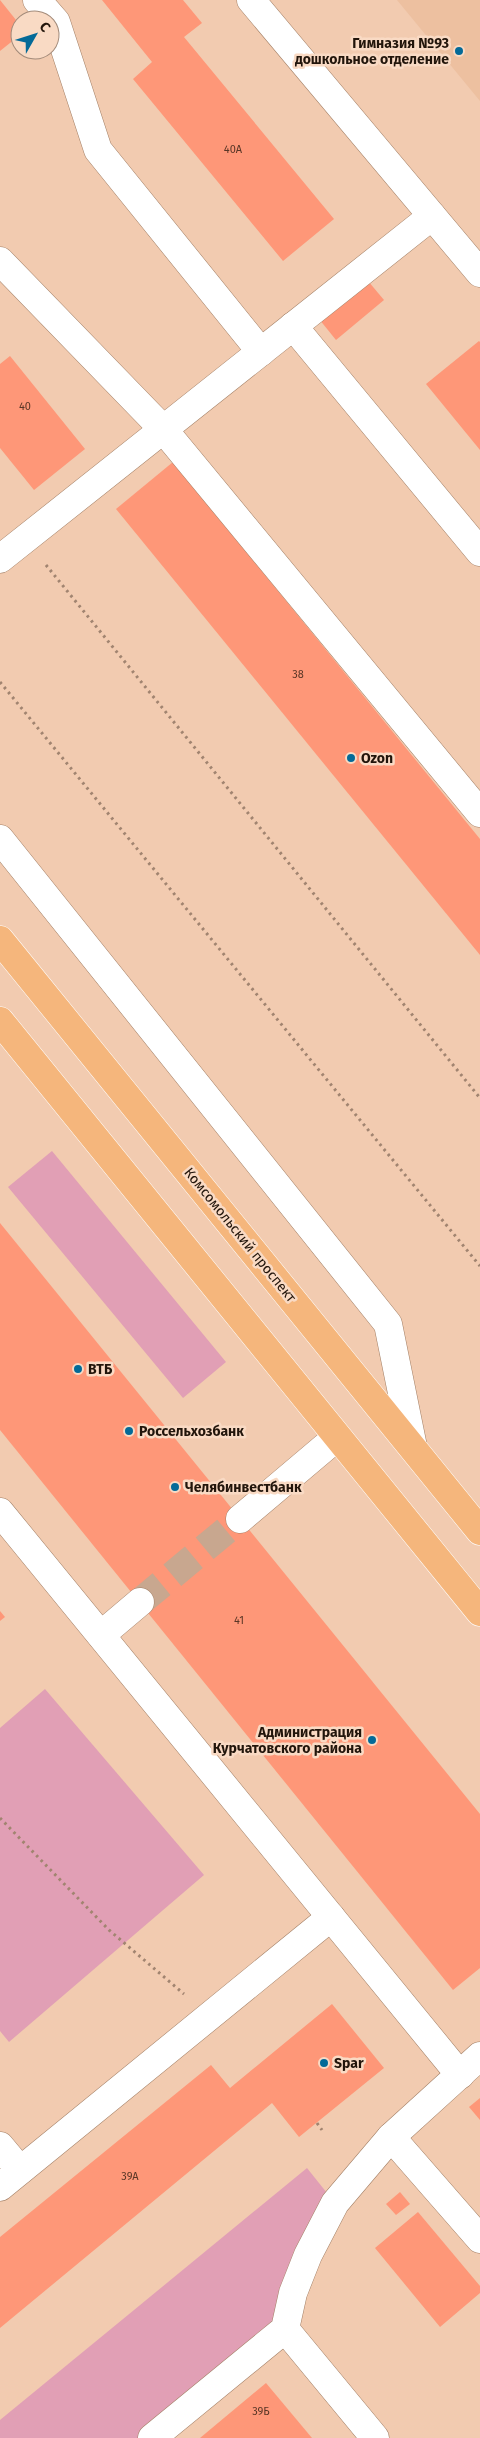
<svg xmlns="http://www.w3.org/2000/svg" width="480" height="2438" font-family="'Fira Sans',sans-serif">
	<rect width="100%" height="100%" fill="#f2cbb0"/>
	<!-- built -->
	<path fill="#edc0a0" d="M397 0H480V101Z"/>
	<!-- green -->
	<g fill="#e19fb5">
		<path d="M52 1151 226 1362 183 1398 8 1187Z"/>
		<path d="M45 1689 204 1875 9 2042 0 2031V1728Z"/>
		<path d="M307 2168 335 2203 285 2329 152 2438H0V2420Z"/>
	</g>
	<!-- building -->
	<g fill="#fe9778">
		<path d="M0 0 20 25V35L0 51Z"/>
		<path d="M102 0H183L202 23 184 37 334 219 283 261 133 79 152 62Z"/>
		<path d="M363 275 384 300 336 340 315 314Z"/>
		<path d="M479 341 480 342V450L426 384Z"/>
		<path d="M10 356 85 449 34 490 0 448V364Z"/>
		<path d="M173 462 480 839V955L116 509Z"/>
		<path d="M0 1223 480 1814V1968L453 1990 0 1430Z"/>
		<path d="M0 1611 5 1617 0 1621Z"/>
		<path d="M332 2004 384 2068 299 2137 272 2103 0 2328V2237L211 2065 230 2088Z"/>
		<path d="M480 2098V2120L469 2107Z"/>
		<path d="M400 2192 410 2204 396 2215 386 2204Z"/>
		<path d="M418 2212 480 2286V2293L440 2327 375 2248Z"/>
		<path d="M266 2383 312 2438H200Z"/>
	</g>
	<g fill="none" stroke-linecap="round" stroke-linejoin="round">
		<!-- minor-tunnel -->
		<path stroke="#c8a78f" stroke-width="28" stroke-dasharray="28 14" stroke-linecap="butt" d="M140 1602 240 1519"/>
		<!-- minor casing -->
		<g stroke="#a48167" stroke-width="29">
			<g id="minor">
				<path d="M37 0 56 22 98 150 261 352"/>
				<path d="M251 0 480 273"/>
				<path d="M0 261 163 429 480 813"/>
				<path d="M293 326 480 552"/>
				<path d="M0 559 432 216"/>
				<path d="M0 839 388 1324 413 1447"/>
				<path d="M0 1512 460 2075"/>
				<path d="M240 1519 337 1437"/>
				<path d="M101 1635 140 1602"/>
				<path d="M391 2137 480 2239"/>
				<path d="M0 2146 20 2170"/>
				<path d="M0 2187 331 1917"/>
				<path d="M285 2329 375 2438"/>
				<path d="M152 2438 285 2329 293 2293 308 2255 335 2203 391 2137 480 2056"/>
			</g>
		</g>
		<!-- major casing -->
		<g stroke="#fff" stroke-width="29">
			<g id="major">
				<path d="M0 940 480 1531"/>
				<path d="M0 1021 480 1612"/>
			</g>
		</g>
		<!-- path -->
		<g stroke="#a18470" stroke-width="3" stroke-dasharray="2.5 4" stroke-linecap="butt">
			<path d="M46 565 480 1098"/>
			<path d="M0 682 480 1266"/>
			<path d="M0 1818 109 1930 184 1994"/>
			<path d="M317 2123 322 2130"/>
		</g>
		<!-- minor -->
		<use href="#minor" stroke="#fff" stroke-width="28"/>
		<!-- major -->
		<use href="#major" stroke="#f5b67c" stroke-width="28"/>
	</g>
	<!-- markers -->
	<g fill="#046a98" stroke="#f9dac4" stroke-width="2">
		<circle cx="459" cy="51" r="5"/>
		<circle cx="351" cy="758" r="5"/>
		<circle cx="78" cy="1369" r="5"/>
		<circle cx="129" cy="1431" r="5"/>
		<circle cx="175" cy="1487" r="5"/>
		<circle cx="372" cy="1740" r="5"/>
		<circle cx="324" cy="2063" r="5"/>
	</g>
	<g text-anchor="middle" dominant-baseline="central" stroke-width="5" stroke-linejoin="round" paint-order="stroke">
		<!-- number labels -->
		<g font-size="11" fill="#593626">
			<text x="233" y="149">40А</text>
			<text x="25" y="406">40</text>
			<text x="298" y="674">38</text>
			<text x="239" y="1620">41</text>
			<text x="130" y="2176">39А</text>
			<text x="261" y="2411">39Б</text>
		</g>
		<!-- poi labels -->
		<g font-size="14" font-weight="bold" fill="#22150b" stroke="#f9dac4" text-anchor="start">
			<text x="449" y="43" text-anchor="end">Гимназия №93<tspan x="449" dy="16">дошкольное отделение</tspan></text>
			<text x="361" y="758">Ozon</text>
			<text x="88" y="1369">ВТБ</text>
			<text x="139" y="1431">Россельхозбанк</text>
			<text x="185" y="1487">Челябинвестбанк</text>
			<text x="362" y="1732" text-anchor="end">Администрация<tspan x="362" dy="16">Курчатовского района</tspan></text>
			<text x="334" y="2063">Spar</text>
		</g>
		<!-- street labels -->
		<g font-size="14" fill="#22150b" stroke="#f9dac4">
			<text transform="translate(240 1235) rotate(51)">Комсомольский проспект</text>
		</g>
	</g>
	<!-- north arrow -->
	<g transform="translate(35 35) rotate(51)"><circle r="24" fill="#f9dac4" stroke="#a38b7a"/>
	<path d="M0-4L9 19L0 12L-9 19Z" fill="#046a98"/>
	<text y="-8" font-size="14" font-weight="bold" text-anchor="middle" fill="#22150b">С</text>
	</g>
</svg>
